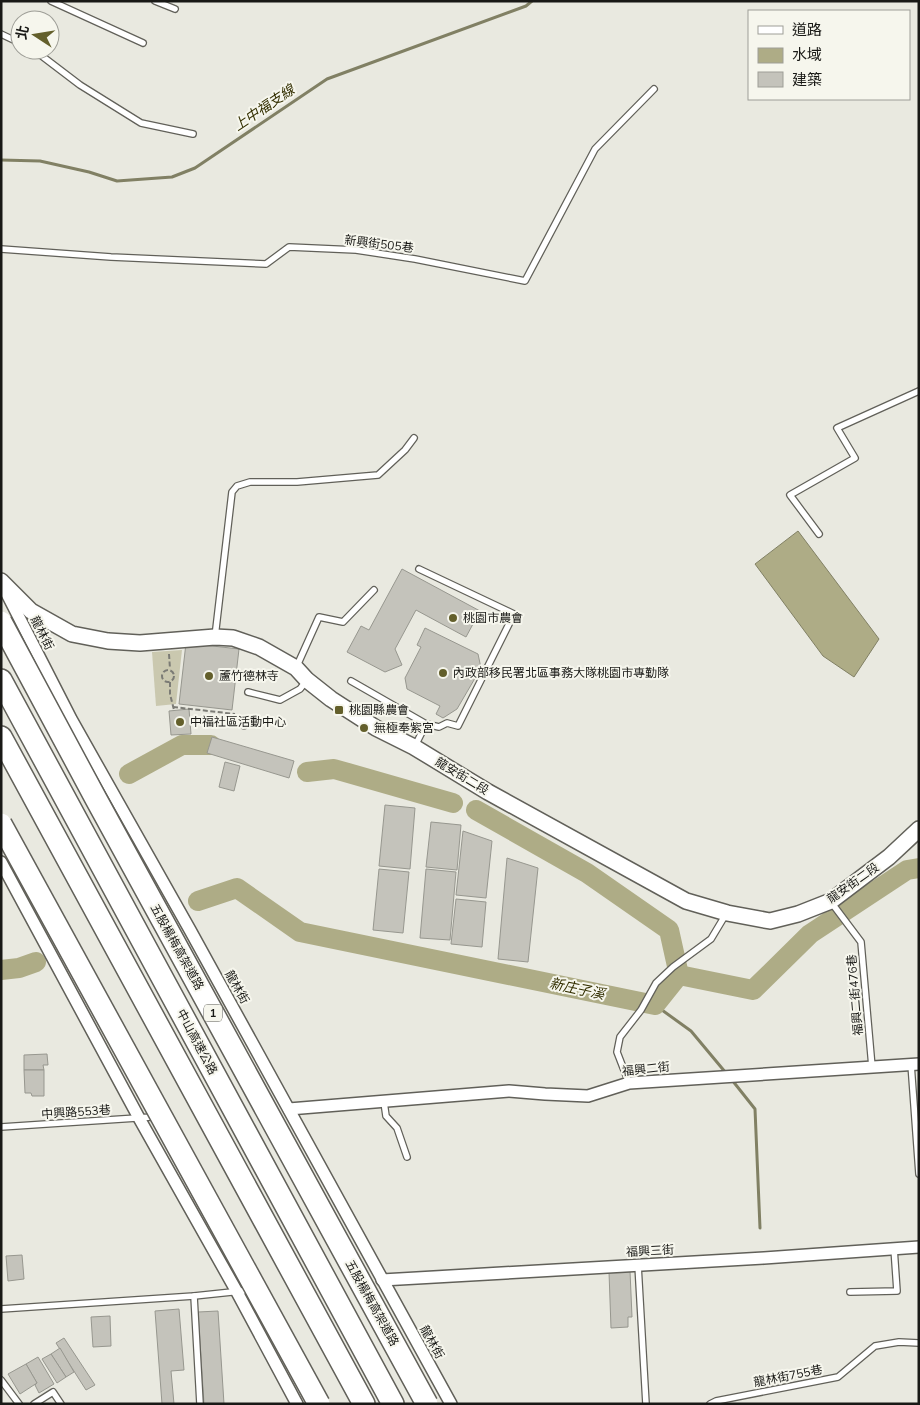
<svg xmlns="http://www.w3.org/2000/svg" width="920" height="1405" font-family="'Nunito Sans','Noto Sans TC',sans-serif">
	<rect width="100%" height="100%" fill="#e9e9e0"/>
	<!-- green -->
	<path fill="#cac8af" d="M182 650 176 704 156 706 152 652Z"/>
	<!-- water -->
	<path fill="#aeac86" stroke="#818064" d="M798 531 879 639 854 677 823 656 755 564Z"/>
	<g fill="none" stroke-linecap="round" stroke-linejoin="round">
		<!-- stream -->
		<g stroke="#818064" stroke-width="3">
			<path d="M1 160 40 161 89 172 117 181 172 177 195 168 327 79 526 6 532 1"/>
			<path d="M655 1005 691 1031 726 1073"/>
			<path d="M732 1080 755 1109 760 1228"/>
		</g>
		<!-- river -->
		<g stroke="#aeac86" stroke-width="20">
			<path d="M307 772 334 769 453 803"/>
			<path d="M129 774 182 745H211"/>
			<path d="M476 810 587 873 669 930 679 975"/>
			<path d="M198 901 237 888 300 932 655 1005 679 975 753 990 810 934 907 870 919 868"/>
			<path d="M1 970 19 968 36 962"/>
		</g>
	</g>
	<!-- building -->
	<g fill="#c4c3bb" stroke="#97978f">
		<path d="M402 569 480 611 466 637 416 610 395 649 402 665 385 672 347 652 361 626 369 630Z"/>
		<path d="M425 628 478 654 481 668 457 709 443 718 436 714 440 706 407 689 405 678 421 647 417 645Z"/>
		<path d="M186 643 239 649 232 710 179 704Z"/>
		<path d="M189 709 191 734 171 735 169 711Z"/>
		<circle cx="244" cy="725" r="4.5"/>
		<path d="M212 737 294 761 289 778 207 753Z"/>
		<path d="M225 762 240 766 234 791 219 787Z"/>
		<path d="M385 805 415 808 410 869 379 866Z"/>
		<path d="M431 822 461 825 457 870 426 867Z"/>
		<path d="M463 831 492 841 486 898 456 895Z"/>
		<path d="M507 858 538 868 528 962 498 959Z"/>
		<path d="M379 869 409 872 403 933 373 930Z"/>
		<path d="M426 869 456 872 450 940 420 938Z"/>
		<path d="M456 899 486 902 482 947 451 944Z"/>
		<path d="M47 1054 48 1065H43L44 1070H24V1055Z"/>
		<path d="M24 1070H44V1096H32L31 1093H25Z"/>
		<path d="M22 1255 24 1279 8 1281 6 1256Z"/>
		<path d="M630 1271 632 1317H628V1327L611 1328 609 1272Z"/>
		<path d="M179 1309 184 1370 171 1371 174 1404H162L155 1311Z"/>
		<path d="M218 1311 224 1404H204L198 1312Z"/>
		<path d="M110 1316 111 1346 93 1347 91 1317Z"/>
		<path d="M64 1338 95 1385 86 1390 56 1343Z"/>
		<path d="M60 1348 74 1372 66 1377 51 1354Z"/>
		<path d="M51 1354 66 1377 57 1383 42 1359Z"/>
		<path d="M38 1357 54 1384 39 1393 35 1385 37 1383 26 1364Z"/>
		<path d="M26 1364 37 1383 20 1394 8 1374Z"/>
	</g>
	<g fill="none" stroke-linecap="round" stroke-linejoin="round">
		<!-- service casing -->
		<g stroke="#616059" stroke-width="8">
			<g id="service">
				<path d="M51 1 143 43"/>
				<path d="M155 1 175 9"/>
				<path d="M1 34 20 43"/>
				<path d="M34 50 80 85 141 123 193 134"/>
				<path d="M1 249 111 257 266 264 289 247 356 250 415 259 525 281 595 149 654 89"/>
				<path d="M819 534 790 495 855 458 837 428 919 391"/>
				<path d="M419 569 514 614 458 726 447 723 439 727 426 724"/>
				<path d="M215 637 232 492 237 486 250 482H297L378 475 405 450 414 438"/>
				<path d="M296 668 319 617 343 622 374 590"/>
				<path d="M351 681 426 724 415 746"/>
				<path d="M248 692 280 700 300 689 307 680"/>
				<path d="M831 902 861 942 872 1067"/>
				<path d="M911 1064 919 1174"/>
				<path d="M629 1083 617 1052 620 1037 641 1010 656 983 673 967 711 939 726 914"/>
				<path d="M384 1102 386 1116 397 1128 407 1157"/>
				<path d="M1 1127 152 1117"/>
				<path d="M638 1265 646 1404"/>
				<path d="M850 1292 897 1291 894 1248"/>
				<path d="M194 1296 200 1404"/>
				<path d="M1 1309 194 1296 251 1290"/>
				<path d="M1 1380 19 1404"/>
				<path d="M34 1404 53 1392 61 1404"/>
				<path d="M710 1404 716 1401 838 1377 875 1346 899 1342 919 1343"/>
			</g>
		</g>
		<!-- minor casing -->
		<g stroke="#616059" stroke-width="14">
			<g id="minor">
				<path d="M4 588 71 719 190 930 451 1404"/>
				<path d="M1 862 139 1118 237 1292 297 1404"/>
				<path d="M289 1109 509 1091 545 1094 588 1096 629 1083 919 1064"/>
				<path d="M382 1280 764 1258 919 1247"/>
			</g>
		</g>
		<!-- tertiary casing -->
		<g stroke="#616059" stroke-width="18">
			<path id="tertiary" d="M1 581 31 611 72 634 108 641 140 643 215 637 233 638 259 647 296 668 307 680 331 699 376 728 414 747 488 792 686 901 727 913 770 921 798 914 831 901 889 857 919 829"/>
		</g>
		<!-- motorway casing -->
		<g stroke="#616059" stroke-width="24">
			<g id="motorway">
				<path d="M1 680 393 1404"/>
				<path d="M1 737 364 1404"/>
			</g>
		</g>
		<!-- path -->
		<g stroke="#7b7b75" stroke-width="2" stroke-dasharray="5 2.5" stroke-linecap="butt">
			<path d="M169 654 170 669"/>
			<circle cx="168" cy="676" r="6"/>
			<path d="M170 682V694L174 710"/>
			<path d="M173 707 235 714"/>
		</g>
		<!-- service -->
		<use href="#service" stroke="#fff" stroke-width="5.5"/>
		<!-- minor -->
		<use href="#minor" stroke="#fff" stroke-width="11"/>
		<!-- tertiary -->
		<use href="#tertiary" stroke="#fff" stroke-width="15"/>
		<!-- motorway -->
		<use href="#motorway" stroke="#fff" stroke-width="21"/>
		<!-- motorway-bridge casing -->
		<g stroke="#616059" stroke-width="24" stroke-linecap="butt">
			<g id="motorway-bridge">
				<path d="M1 622 96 799 427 1404"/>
				<path d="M1 824 319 1404"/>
			</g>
		</g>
		<!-- motorway-bridge -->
		<use href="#motorway-bridge" stroke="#fff" stroke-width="21"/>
	</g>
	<!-- markers -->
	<g fill="#635f2b" stroke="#f6f6ed" stroke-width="2">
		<circle cx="453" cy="618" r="5"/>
		<circle cx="443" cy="673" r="5"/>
		<circle cx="209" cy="676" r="5"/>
		<rect x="334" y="705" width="10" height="10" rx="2.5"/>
		<circle cx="180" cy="722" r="5"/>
		<circle cx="364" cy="728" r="5"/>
	</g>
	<g text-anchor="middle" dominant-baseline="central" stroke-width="4" stroke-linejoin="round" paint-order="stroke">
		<!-- shield labels -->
		<rect fill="#f6f6ed" stroke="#5b5b56" stroke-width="1" x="204" y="1004.5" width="18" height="17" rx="4"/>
		<g font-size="11" font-weight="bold" fill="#191916">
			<text x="213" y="1013">1</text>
		</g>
		<!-- street labels -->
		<g font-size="12" fill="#191916" stroke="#f6f6ed">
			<text transform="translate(379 244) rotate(7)">新興街505巷</text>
			<text transform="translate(42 633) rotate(63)">龍林街</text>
			<text transform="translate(462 776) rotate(31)">龍安街二段</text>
			<text transform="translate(853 883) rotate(-35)">龍安街二段</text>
			<text transform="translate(177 947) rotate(61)">五股楊梅高架道路</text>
			<text transform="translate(237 987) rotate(61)">龍林街</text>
			<text transform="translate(855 995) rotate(-95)">福興二街476巷</text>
			<text transform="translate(197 1042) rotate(62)">中山高速公路</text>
			<text transform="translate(646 1069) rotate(-6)">福興二街</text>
			<text transform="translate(76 1112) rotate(-4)">中興路553巷</text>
			<text transform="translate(650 1251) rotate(-3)">福興三街</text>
			<text transform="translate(372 1303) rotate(61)">五股楊梅高架道路</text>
			<text transform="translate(432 1342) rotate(61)">龍林街</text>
			<text transform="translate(788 1376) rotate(-11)">龍林街755巷</text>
		</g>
		<!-- poi labels -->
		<g font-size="12" fill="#191916" stroke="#f6f6ed" text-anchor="start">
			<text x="463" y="618">桃園市農會</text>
			<text x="453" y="673">內政部移民署北區事務大隊桃園市專勤隊</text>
			<text x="219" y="676">蘆竹德林寺</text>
			<text x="349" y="710">桃園縣農會</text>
			<text x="190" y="722">中福社區活動中心</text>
			<text x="374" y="728">無極奉紫宮</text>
		</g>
		<!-- water labels -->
		<g font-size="14" font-style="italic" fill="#332f00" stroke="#f6f6ed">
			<text transform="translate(264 108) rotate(-34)">上中福支線</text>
			<text transform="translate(577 989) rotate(12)">新庄子溪</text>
		</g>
	</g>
	<!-- border -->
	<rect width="920" height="1405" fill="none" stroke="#191916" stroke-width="5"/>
	<!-- legend -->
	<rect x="748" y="10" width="162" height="90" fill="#f6f6ed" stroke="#9e9e97"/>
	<rect x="758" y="26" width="25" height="8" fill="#ffffff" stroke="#9e9e97"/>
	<text x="792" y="35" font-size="15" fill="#191916">道路</text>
	<rect x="758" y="48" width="25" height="15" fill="#aeac86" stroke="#9e9e97"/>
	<text x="792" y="60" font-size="15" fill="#191916">水域</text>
	<rect x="758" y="72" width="25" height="15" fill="#c4c3bb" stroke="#9e9e97"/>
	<text x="792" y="85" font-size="15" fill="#191916">建築</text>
	<!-- north arrow -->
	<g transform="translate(35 35) rotate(282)"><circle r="24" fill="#f6f6ed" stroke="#9e9e97"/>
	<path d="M0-4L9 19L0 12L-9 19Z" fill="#635f2b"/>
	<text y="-8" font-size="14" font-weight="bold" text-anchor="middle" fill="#191916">北</text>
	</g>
</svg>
